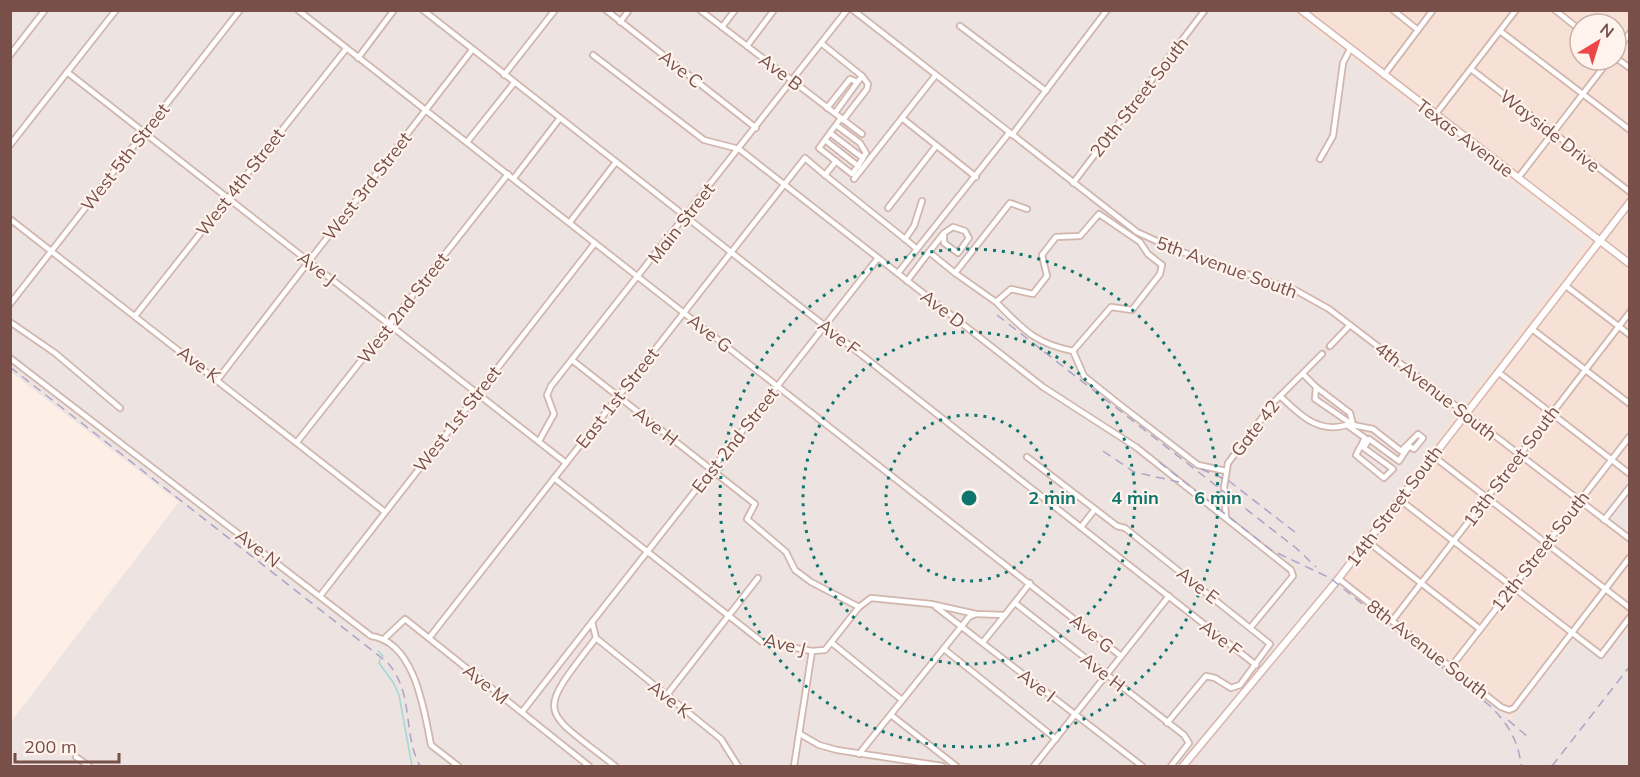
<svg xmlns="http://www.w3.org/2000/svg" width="1640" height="777" font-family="Mulish,sans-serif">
	<rect width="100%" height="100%" fill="#fdefe6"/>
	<!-- residential -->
	<path fill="#f7e1d7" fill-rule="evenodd" d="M1291 11H1629V626L1604 659 1575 637 1512 719 1333 577 1589 241ZM1580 24H1616V60H1580Z"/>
	<!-- industrial -->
	<g fill="#ede3e0">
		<path d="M11 11H1291L1589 241 1333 577 1511 719 1575 637 1604 659 1629 626V766H11L10 723 179 502 11 372Z"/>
		<path d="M1629 477V534L1602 513Z"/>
	</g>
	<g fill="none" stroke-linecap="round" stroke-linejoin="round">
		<!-- stream -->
		<g stroke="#9edad6" stroke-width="1.5">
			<path d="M378 651 383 656"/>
			<path d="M380 659 379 663 393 682 399 695 412 766"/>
		</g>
		<!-- street-tunnel -->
		<path stroke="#dcc7bf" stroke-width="4.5" stroke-dasharray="4.5 2" stroke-linecap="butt" d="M1322 354 1330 346"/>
		<!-- street casing -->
		<g stroke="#d2b6ad" stroke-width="8">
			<g id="street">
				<path d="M298 10 1121 656"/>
				<path d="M423 10 1256 665"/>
				<path d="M606 10 756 128"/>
				<path d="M700 10 862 134"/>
				<path d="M853 10 1137 232 1176 250 1297 291 1329 309 1630 539"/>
				<path d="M1393 10 1418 30"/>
				<path d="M1555 10 1580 30"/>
				<path d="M620 22 629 10"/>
				<path d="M960 26 1046 91"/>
				<path d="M722 27 735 10"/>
				<path d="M1500 31 1630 130"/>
				<path d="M821 43 862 76 835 113"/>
				<path d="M747 46 774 10"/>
				<path d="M1616 51 1630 33"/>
				<path d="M10 55 45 10"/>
				<path d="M593 55 704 140 739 149 1043 387 1136 447 1291 570 1293 576 1251 627"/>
				<path d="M358 58 394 10"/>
				<path d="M1616 58 1630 68"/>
				<path d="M1471 69 1630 192"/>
				<path d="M67 72 566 463"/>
				<path d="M504 75 555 10"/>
				<path d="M1384 75 1433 10"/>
				<path d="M827 108 850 79 857 82"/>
				<path d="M1435 115 1516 10"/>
				<path d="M902 118 976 177"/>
				<path d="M843 120 867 89 868 84 862 76"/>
				<path d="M836 125 860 143 866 153 858 166"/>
				<path d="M830 133 863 158"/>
				<path d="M1012 135 1107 10"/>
				<path d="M825 140 858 166 852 174 819 148 841 118"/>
				<path d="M467 142 514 83"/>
				<path d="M10 145 116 10"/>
				<path d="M1320 159 1333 136 1343 63 1350 49"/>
				<path d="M825 175 905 239 914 226 922 201"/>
				<path d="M514 178 560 118"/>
				<path d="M1518 178 1609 60"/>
				<path d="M854 179 935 76"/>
				<path d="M1073 183 1205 10"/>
				<path d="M888 208 936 146"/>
				<path d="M10 219 385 512"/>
				<path d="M570 222 616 162"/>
				<path d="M905 239 917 249"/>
				<path d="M929 252 944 233 953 227 965 231 969 238 958 253 944 243V233"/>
				<path d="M898 273 1009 133"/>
				<path d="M955 273 996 302 1011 289 1033 294 1047 276 1042 255 1056 237 1080 236 1099 214 1140 242 1148 254 1162 265 1160 274 1132 310 1111 307 1073 351C1034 343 1023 329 996 302"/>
				<path d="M907 281 929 252 955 273 1010 203 1027 209"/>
				<path d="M1566 286 1630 335"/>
				<path d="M10 304 240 10"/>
				<path d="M135 316 346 49"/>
				<path d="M10 322 55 353 120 408"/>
				<path d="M1532 329 1630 404"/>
				<path d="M1330 346 1350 325"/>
				<path d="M1073 351 1084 376 1119 404 1198 465 1226 471"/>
				<path d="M10 358 371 636C415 642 424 710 431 745L458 766"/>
				<path d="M572 360 755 504 747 519 786 552 795 570 811 582 859 607"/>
				<path d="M1498 372 1630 474"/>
				<path d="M218 379 472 50"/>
				<path d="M1316 387 1350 413 1353 425"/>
				<path d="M1280 396C1300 415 1318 434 1347 425L1365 438 1356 455 1384 478 1393 469 1364 448 1369 439 1399 461 1409 446 1414 449 1423 438 1418 434 1401 451 1373 429 1353 425 1315 399 1316 387 1303 374"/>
				<path d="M539 441 554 414 547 395 551 386 847 10"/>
				<path d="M297 442 508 174"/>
				<path d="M1433 456 1630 608"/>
				<path d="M1027 457 1117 526 1125 528 1270 644 1240 685 1231 688 1215 678 1206 676 1167 723"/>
				<path d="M554 478 762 642 812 651 825 650 859 607 871 598 931 604 976 614 1005 615 1030 583"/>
				<path d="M1399 499 1601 655 1630 617"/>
				<path d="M1226 518 1224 487 1228 463 1274 402 1322 354"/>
				<path d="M1604 520 1630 487"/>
				<path d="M1081 527 1095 509"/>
				<path d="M1367 541 1480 629"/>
				<path d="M1339 579 1501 707 1509 710 1514 708 1630 557"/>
				<path d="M320 596 595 243"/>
				<path d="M1015 603 1184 735 1189 743 1171 766"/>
				<path d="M936 607 1142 766"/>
				<path d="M1392 621 1630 312"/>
				<path d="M385 638 405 619 589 766"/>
				<path d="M429 638 805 158 825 175 836 161"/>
				<path d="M596 638 721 739 738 766"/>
				<path d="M983 642 1005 615"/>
				<path d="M832 643 902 700"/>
				<path d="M944 649 1056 739"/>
				<path d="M1451 667 1630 436"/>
				<path d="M666 696 758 578"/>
				<path d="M522 712 592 622"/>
				<path d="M891 715 956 766"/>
				<path d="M800 734 819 745 837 750 942 766"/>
				<path d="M859 754 969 617 976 614"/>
				<path d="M76 757 89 766"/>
				<path d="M615 766C540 707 535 717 596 638L592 622 878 258"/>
				<path d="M794 766 812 651"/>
				<path d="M1034 766 1169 596"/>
			</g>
		</g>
		<!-- secondary casing -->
		<g stroke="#d8b6ad" stroke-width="9">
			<g id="secondary">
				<path d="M1301 10 1630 264"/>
				<path d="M1183 766 1335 583 1630 202"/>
			</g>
		</g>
		<!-- street -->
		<use href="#street" stroke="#fff" stroke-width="4.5"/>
		<!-- secondary -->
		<use href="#secondary" stroke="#fff" stroke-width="6"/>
		<!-- rail -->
		<g stroke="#aea3c8" stroke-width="1.5" stroke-dasharray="9 6" stroke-linecap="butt">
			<path d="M997 315 1296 548 1316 567"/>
			<path d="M10 367 387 662C415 693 402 733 420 766"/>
			<path d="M1103 451 1134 472 1179 482"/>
			<path d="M1159 462 1271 550 1330 578 1489 705C1507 722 1519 741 1521 766"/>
			<path d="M1201 469 1229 481 1296 533"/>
			<path d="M1508 720 1528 737"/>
			<path d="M1552 766 1630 666"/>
		</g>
	</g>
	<!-- distance rings -->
	<g fill="none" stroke="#0f766e" stroke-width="3" stroke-dasharray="3 6">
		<circle cx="969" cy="498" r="83"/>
		<circle cx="969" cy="498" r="166"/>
		<circle cx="969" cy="498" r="249"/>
	</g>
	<g text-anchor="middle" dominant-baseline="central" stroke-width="4.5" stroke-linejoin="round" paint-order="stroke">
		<!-- street labels -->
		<g font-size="18" fill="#784f49" stroke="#fff4ed">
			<text transform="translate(681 69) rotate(38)">Ave C</text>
			<text transform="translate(781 72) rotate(37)">Ave B</text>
			<text transform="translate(1139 97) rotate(-52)">20th Street South</text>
			<text transform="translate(1550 131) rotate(38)">Wayside Drive</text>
			<text transform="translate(1465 138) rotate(37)">Texas Avenue</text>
			<text transform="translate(125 157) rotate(-52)">West 5th Street</text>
			<text transform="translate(240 182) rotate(-52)">West 4th Street</text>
			<text transform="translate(367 186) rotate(-52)">West 3rd Street</text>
			<text transform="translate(681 223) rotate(-52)">Main Street</text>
			<text transform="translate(1227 267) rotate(20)">5th Avenue South</text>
			<text transform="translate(317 268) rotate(38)">Ave J</text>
			<text transform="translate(403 308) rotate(-52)">West 2nd Street</text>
			<text transform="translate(943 309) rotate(38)">Ave D</text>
			<text transform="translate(710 333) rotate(38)">Ave G</text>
			<text transform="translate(839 337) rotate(38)">Ave F</text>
			<text transform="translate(199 364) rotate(37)">Ave K</text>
			<text transform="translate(1436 391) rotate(38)">4th Avenue South</text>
			<text transform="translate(617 398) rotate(-52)">East 1st Street</text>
			<text transform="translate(457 419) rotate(-52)">West 1st Street</text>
			<text transform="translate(656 426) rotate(38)">Ave H</text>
			<text transform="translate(1255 428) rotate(-52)">Gate 42</text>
			<text transform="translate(735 440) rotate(-52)">East 2nd Street</text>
			<text transform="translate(1511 466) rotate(-53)">13th Street South</text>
			<text transform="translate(1394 506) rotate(-53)">14th Street South</text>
			<text transform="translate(258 548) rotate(38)">Ave N</text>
			<text transform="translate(1540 551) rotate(-52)">12th Street South</text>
			<text transform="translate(1198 585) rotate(38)">Ave E</text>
			<text transform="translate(1092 633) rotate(39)">Ave G</text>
			<text transform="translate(1221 638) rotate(38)">Ave F</text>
			<text transform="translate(785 644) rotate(14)">Ave J</text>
			<text transform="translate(1428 649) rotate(38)">8th Avenue South</text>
			<text transform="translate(1103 672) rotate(38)">Ave H</text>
			<text transform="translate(486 684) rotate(39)">Ave M</text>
			<text transform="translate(1037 685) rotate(38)">Ave I</text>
			<text transform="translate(670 699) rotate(38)">Ave K</text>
		</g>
	</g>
	<circle cx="969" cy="498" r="9" fill="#0f766e" stroke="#fff4ed" stroke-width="3"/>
	<g font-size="18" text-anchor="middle" font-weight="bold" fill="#0f766e" stroke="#fff4ed" stroke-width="4.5" stroke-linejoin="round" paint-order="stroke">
		<text x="1052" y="504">2 min</text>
		<text x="1135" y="504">4 min</text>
		<text x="1218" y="504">6 min</text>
	</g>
	<!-- border -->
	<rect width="1640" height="777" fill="none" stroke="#784f49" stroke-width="24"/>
	<!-- north arrow -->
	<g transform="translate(1598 42) rotate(38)"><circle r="28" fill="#fff4ed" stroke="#c9b2ab" stroke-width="1.5"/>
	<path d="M0-4.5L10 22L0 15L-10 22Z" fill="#ec4647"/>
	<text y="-9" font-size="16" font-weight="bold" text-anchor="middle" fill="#784f49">N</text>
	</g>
	<!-- scale -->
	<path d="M15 753v9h104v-9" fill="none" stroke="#784f49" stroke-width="3"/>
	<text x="24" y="753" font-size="18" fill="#784f49" stroke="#fff4ed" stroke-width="4.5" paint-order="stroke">200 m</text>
</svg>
